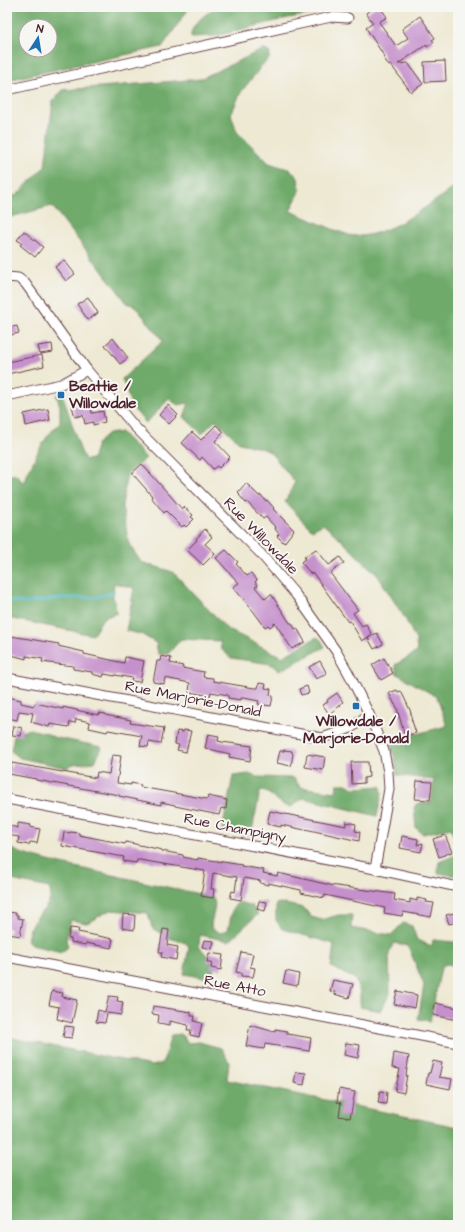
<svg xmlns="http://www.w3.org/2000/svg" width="465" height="1232" font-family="'Architects Daughter',sans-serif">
	<rect width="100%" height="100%" fill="#f6f6f2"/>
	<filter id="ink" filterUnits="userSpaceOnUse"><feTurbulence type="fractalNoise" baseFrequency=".025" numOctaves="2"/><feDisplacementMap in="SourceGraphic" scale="8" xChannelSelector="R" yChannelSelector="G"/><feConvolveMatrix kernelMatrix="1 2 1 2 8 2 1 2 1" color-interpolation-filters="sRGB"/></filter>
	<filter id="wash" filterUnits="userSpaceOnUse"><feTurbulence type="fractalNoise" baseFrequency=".012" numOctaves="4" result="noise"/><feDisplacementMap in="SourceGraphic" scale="16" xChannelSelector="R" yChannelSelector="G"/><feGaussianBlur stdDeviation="0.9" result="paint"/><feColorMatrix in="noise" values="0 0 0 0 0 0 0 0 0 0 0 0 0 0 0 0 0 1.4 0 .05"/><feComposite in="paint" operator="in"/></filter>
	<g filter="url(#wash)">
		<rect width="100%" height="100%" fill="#eee9d3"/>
		<!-- forest -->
		<g fill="#70aa6a" stroke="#5d644a" fill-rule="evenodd">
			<path d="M7 7H190L162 47 7 80ZM26 26H50V50H26Z"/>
			<path d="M215 7H331L320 13 288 18 215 36 191 37C190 24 206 15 215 7Z"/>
			<path d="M264 49 270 53 269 59 260 67 257 72 241 92 231 114 237 132 269 163 291 170 298 178 300 191 290 211C308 218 330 229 349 235 382 243 433 202 458 184V847L451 828 423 834 416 828 414 808 416 804 431 803 434 780 397 775 395 758 389 741 447 726 437 697 397 674 395 665 417 652 416 640 406 620 378 576 337 536 323 524 312 530 285 502 295 482 270 452 264 449 240 443 216 420 202 434 184 417 189 403 178 405 169 399 146 423 132 407 122 379 163 341 135 306 127 303 52 206 7 218V194L16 196 45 166 53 101 63 90 200 79Z"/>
			<path d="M62 393 80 449 85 460 92 459 97 444 108 434 121 432 146 458 127 474 122 506 129 544 141 562 173 572 227 629 282 657 317 637 321 640 325 647 279 671 271 664 231 658 221 649 220 641 181 639 168 654H158L156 643 141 634 126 631 134 588 114 583 113 598 117 613 103 618 93 635 7 618V476L16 474 23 483C34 461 41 439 60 423V406L56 395Z"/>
			<path d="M29 729 46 733 53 737 102 747 95 762 73 764 67 768 20 758 11 751 14 735Z"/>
			<path d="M249 774 256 777 294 778 300 787 336 792 337 784H346L354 788 381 786 382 794 377 816 303 798 291 807 285 806 264 790 260 791 251 836 222 830 233 776Z"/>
			<path d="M7 847 23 854 52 862 213 897C218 907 211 916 211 928L220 933 228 930 233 907 239 902 252 906 258 914 229 941 200 935 199 946 210 959 214 969 211 979 184 974 189 947 186 943 169 938 152 928 148 913 110 910 87 923 71 920 66 940 68 947 62 952 31 945 27 941C28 936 29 930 31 926 37 913 56 904 49 888L7 879Z"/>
			<path d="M458 854V876L438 873 439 862Z"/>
			<path d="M280 903 304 908 311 917 322 920 338 915H352L351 928 391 935 403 923 412 926 417 940 432 946 433 940 454 942 458 944V966L446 964 441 968 430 1021 418 1019 424 985 408 946 394 943 389 953 390 994 380 1011 360 1007V993L355 979 331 967 334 944 282 929 276 920V904Z"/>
			<path d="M181 1034 188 1043 199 1042 221 1048 229 1062 227 1080 458 1127V1225H7V1037L152 1066 163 1063 171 1035Z"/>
		</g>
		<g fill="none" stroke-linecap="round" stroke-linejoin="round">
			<!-- stream -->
			<path stroke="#54bbd1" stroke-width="2.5" d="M7 600 25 603 63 598 97 597 114 592"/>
		</g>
		<g id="blocks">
			<!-- building -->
			<g fill="#c590cc">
				<path d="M375 7H380L387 17 379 22 396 46 408 38 402 29 420 16 435 38 432 40 434 42 427 47 426 45 398 64 408 63 423 84 411 92 391 65 389 66 383 57 384 56 366 28 373 23 366 13Z"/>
				<path d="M445 61 446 81 425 82 424 62Z"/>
				<path d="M24 231 43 247 35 257 20 245 22 243 17 240Z"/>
				<path d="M64 260 75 274 66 281 55 267Z"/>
				<path d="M88 297 98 313 88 320 77 304Z"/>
				<path d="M17 326 19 333 7 336V328Z"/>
				<path d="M113 338 128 358 120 364 105 345Z"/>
				<path d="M52 344 53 352 40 354 38 346Z"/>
				<path d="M42 355 44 366 7 374V362Z"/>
				<path d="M89 400 92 413 103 411 105 422 93 425V422L85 424 83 415 75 417 72 406 82 404 81 401Z"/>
				<path d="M168 405 178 415 169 424 159 415Z"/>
				<path d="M48 409 50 420 26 426 24 414Z"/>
				<path d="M216 425 224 432 215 441 230 457 219 468 217 466 213 469 202 457 200 460 182 443 192 432 201 440Z"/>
				<path d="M142 464 182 509 184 507 193 515 191 517 194 519 186 527 184 525 182 527 166 511 164 513 151 497 152 496 132 473Z"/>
				<path d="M246 483 259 496 261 495 266 501 267 500 274 508 273 509 294 530 284 543 277 536 279 534 275 529 276 528 266 517 263 519 247 502 246 503 239 495 240 494 238 492Z"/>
				<path d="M205 529 212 537 205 544 215 553 203 565 187 550 197 540 196 539Z"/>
				<path d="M316 549 329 565 340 557 344 563 330 573 358 610 353 613 362 626 366 624 372 635 362 641 350 621 348 622 313 573 311 574 301 562 306 558 304 557Z"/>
				<path d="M226 550 238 562 236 564 247 576 251 573 257 580 255 582 258 586 255 587 265 599 271 594 290 623H292L295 629 297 628 305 642 292 649 275 623 270 627 268 625 265 627 254 612 233 587 239 583 216 558Z"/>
				<path d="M377 633 383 644 374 649 368 638Z"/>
				<path d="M11 636 59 644 58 646 84 652V654L124 663 125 657 144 661 140 682 131 681 132 678 115 675V676L104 674 103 677 92 674V672L73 669V666L42 662 43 659 26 656V659L8 654Z"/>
				<path d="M161 656 171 658 170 663 183 666 182 668 204 672 203 677 213 678V681L254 688H258L259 683 266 684 265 688 271 689 270 695 273 696 271 706 258 704 259 701 244 698H241V700L228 698V695L211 692 210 696 189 692 190 683 165 678 164 684 153 682 157 661H160Z"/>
				<path d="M384 658 393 673 381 680 372 665Z"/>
				<path d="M320 661 327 674 316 679 309 667Z"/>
				<path d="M307 686 309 693 301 695 299 689Z"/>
				<path d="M397 690 398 692 401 691 410 710 412 717 411 718 416 733 405 736 396 705H395L389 693Z"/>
				<path d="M337 693 343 702 340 704 341 705 329 714 323 705 328 702 327 700Z"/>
				<path d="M8 697 21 700V703L34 706 35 703 63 709V707L98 715 99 713 106 714 105 715 131 720 130 723 164 728 161 744 149 742 148 747 140 746 142 736 108 730 107 732 89 728 90 722 76 719 75 723 70 722 69 727 50 724 49 727 31 722 33 713 19 711 17 720 7 718Z"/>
				<path d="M14 726 22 728 21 736 12 735Z"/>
				<path d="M184 730 191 731 186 752 177 750 179 745 175 744 177 731 183 732Z"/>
				<path d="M208 734 219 736 218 741 222 742 252 746 250 761 229 757 230 754 205 748Z"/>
				<path d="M284 750 292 751V753L293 754 291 766 277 763 280 751H284Z"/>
				<path d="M307 754 325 757 323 770 305 767Z"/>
				<path d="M112 755 121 756 117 783 131 785V783L141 785 140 787 207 799 208 796 227 800 226 809 221 808 219 815 175 806V805L161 802V805L119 796V795L36 780V779L9 774 12 763 96 778 97 772 109 774Z"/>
				<path d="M351 762H368L369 777 364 778V783L352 784Z"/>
				<path d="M417 781 432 782 430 800 415 799Z"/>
				<path d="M270 811 346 826V822L356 824 355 831 360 832 359 841 305 829V830L281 825V827L267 824Z"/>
				<path d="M18 823 31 825 30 827 40 829 37 843 30 842 29 845 18 843 19 837 7 835V825L18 828Z"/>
				<path d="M64 832 70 833V832L79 833V835L125 844 126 842 162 850V851L183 855V857L197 860 198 858 242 865 241 866 264 870 263 873 277 876 278 873 330 885 395 894 394 900 410 903V899L417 901V898L427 900 426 902 434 903 431 917 403 912 402 916 384 913 385 908 325 895 324 898 301 893V890L268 883V885L260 883 261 881 244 878 241 900 230 898 232 891 235 892 237 877 213 873 211 889H214L213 898 201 896 205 871 140 860H137L136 863 123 861 124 857 62 846Z"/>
				<path d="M445 835 452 852 439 857 433 839Z"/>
				<path d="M402 836 418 839 417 845 423 843 421 852 400 848Z"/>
				<path d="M259 901 267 902 265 911 257 909Z"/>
				<path d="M8 912 16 913V915H18V918L23 919 20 936 9 934 10 929 7 928Z"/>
				<path d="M458 912V922L449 924 446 915Z"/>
				<path d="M123 914 135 915 134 930 122 928Z"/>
				<path d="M70 928 79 929 78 932 113 939 111 948 86 943 85 945 71 942V939L68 938Z"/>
				<path d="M163 929 169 930 167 945 178 947 176 960 161 957 162 952H159Z"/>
				<path d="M204 940 214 941 212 949 202 947Z"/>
				<path d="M241 952 253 954 250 967 255 968 253 977 241 976V973L236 972Z"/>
				<path d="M209 953 223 955 221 970 211 968 212 962H207Z"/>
				<path d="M286 971 299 974 297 986 283 983Z"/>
				<path d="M333 980 353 984 349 998 334 994 335 992 330 991Z"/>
				<path d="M52 991 63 993 62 997 77 1000 72 1023 57 1019 59 1007 49 1005Z"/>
				<path d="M397 991 417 995 415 1008 394 1004Z"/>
				<path d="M109 996 118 997 117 1001 123 1002 121 1015 107 1013 105 1023 96 1022 98 1010 105 1012Z"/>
				<path d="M435 1003 458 1008 457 1020 433 1015Z"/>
				<path d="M153 1006 191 1012V1016H195L194 1021 202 1023 199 1037 190 1035 191 1030H187L188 1025 170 1021V1025L158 1023 159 1015 152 1014Z"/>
				<path d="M250 1025 275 1032V1029L287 1031V1034L311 1038 309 1051 265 1044 264 1049 246 1046Z"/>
				<path d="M65 1026 74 1027 72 1038 63 1037Z"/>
				<path d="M346 1043 360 1045 358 1058 344 1055Z"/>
				<path d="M394 1053 409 1056 406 1075H407L404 1093 395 1091 400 1069 392 1068Z"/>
				<path d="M433 1061 442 1063 439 1077 452 1079 450 1089 426 1084 428 1073H430Z"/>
				<path d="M296 1072 306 1073 304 1085 294 1083Z"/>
				<path d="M339 1089 355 1092 350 1118 339 1116 341 1103 337 1102Z"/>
				<path d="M380 1091 387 1092 386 1104 378 1103Z"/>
			</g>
		</g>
	</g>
	<g filter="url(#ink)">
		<use href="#blocks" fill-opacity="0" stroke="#633d44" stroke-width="1"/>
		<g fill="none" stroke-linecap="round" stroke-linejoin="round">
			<!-- street casing -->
			<g stroke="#633d44" stroke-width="11">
				<g id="street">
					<path d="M7 90 331 17 348 18"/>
					<path d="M7 277 18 278 25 283 87 370 134 426 261 554 296 595 336 651 349 674 369 714 384 751 388 772 389 789 375 869"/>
					<path d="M7 396 61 384 87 370"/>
					<path d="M7 678 322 738 351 728 369 714"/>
					<path d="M7 799 375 869 458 887"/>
					<path d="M7 957 458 1043"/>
				</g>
			</g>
			<!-- street -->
			<use href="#street" stroke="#fff" stroke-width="9"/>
		</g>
	</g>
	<!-- markers -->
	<g fill="#1f6fb2" stroke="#f6f6f2" stroke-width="1.5">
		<rect x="57" y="391" width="8" height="8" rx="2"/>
		<rect x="352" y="702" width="8" height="8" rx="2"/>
	</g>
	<g text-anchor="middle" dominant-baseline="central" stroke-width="4" stroke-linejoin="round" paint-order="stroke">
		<!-- poi labels -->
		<g font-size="15" font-weight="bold" fill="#4a1f2b" stroke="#f6f6f2" text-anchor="start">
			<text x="69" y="386">Beattie /<tspan x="69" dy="17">Willowdale</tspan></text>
			<text x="356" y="721" text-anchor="middle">Willowdale /<tspan x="356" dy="17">Marjorie-Donald</tspan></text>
		</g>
		<!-- street labels -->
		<g font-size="15" fill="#4a1f2b" stroke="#f6f6f2">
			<text transform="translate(261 536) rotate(46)">Rue Willowdale</text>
			<text transform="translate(193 699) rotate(11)">Rue Marjorie-Donald</text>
			<text transform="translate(235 828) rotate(11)">Rue Champigny</text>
			<text transform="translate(235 986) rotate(11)">Rue Atto</text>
		</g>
	</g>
	<!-- margin -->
	<rect width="465" height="1232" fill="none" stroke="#f6f6f2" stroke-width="24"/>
	<!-- north arrow -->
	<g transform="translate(38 38) rotate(12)"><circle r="19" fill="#f6f6f2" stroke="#b1a0a2"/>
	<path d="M0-3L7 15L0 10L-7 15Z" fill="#1f6fb2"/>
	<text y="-6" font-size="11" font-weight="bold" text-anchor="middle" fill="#4a1f2b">N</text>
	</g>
</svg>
